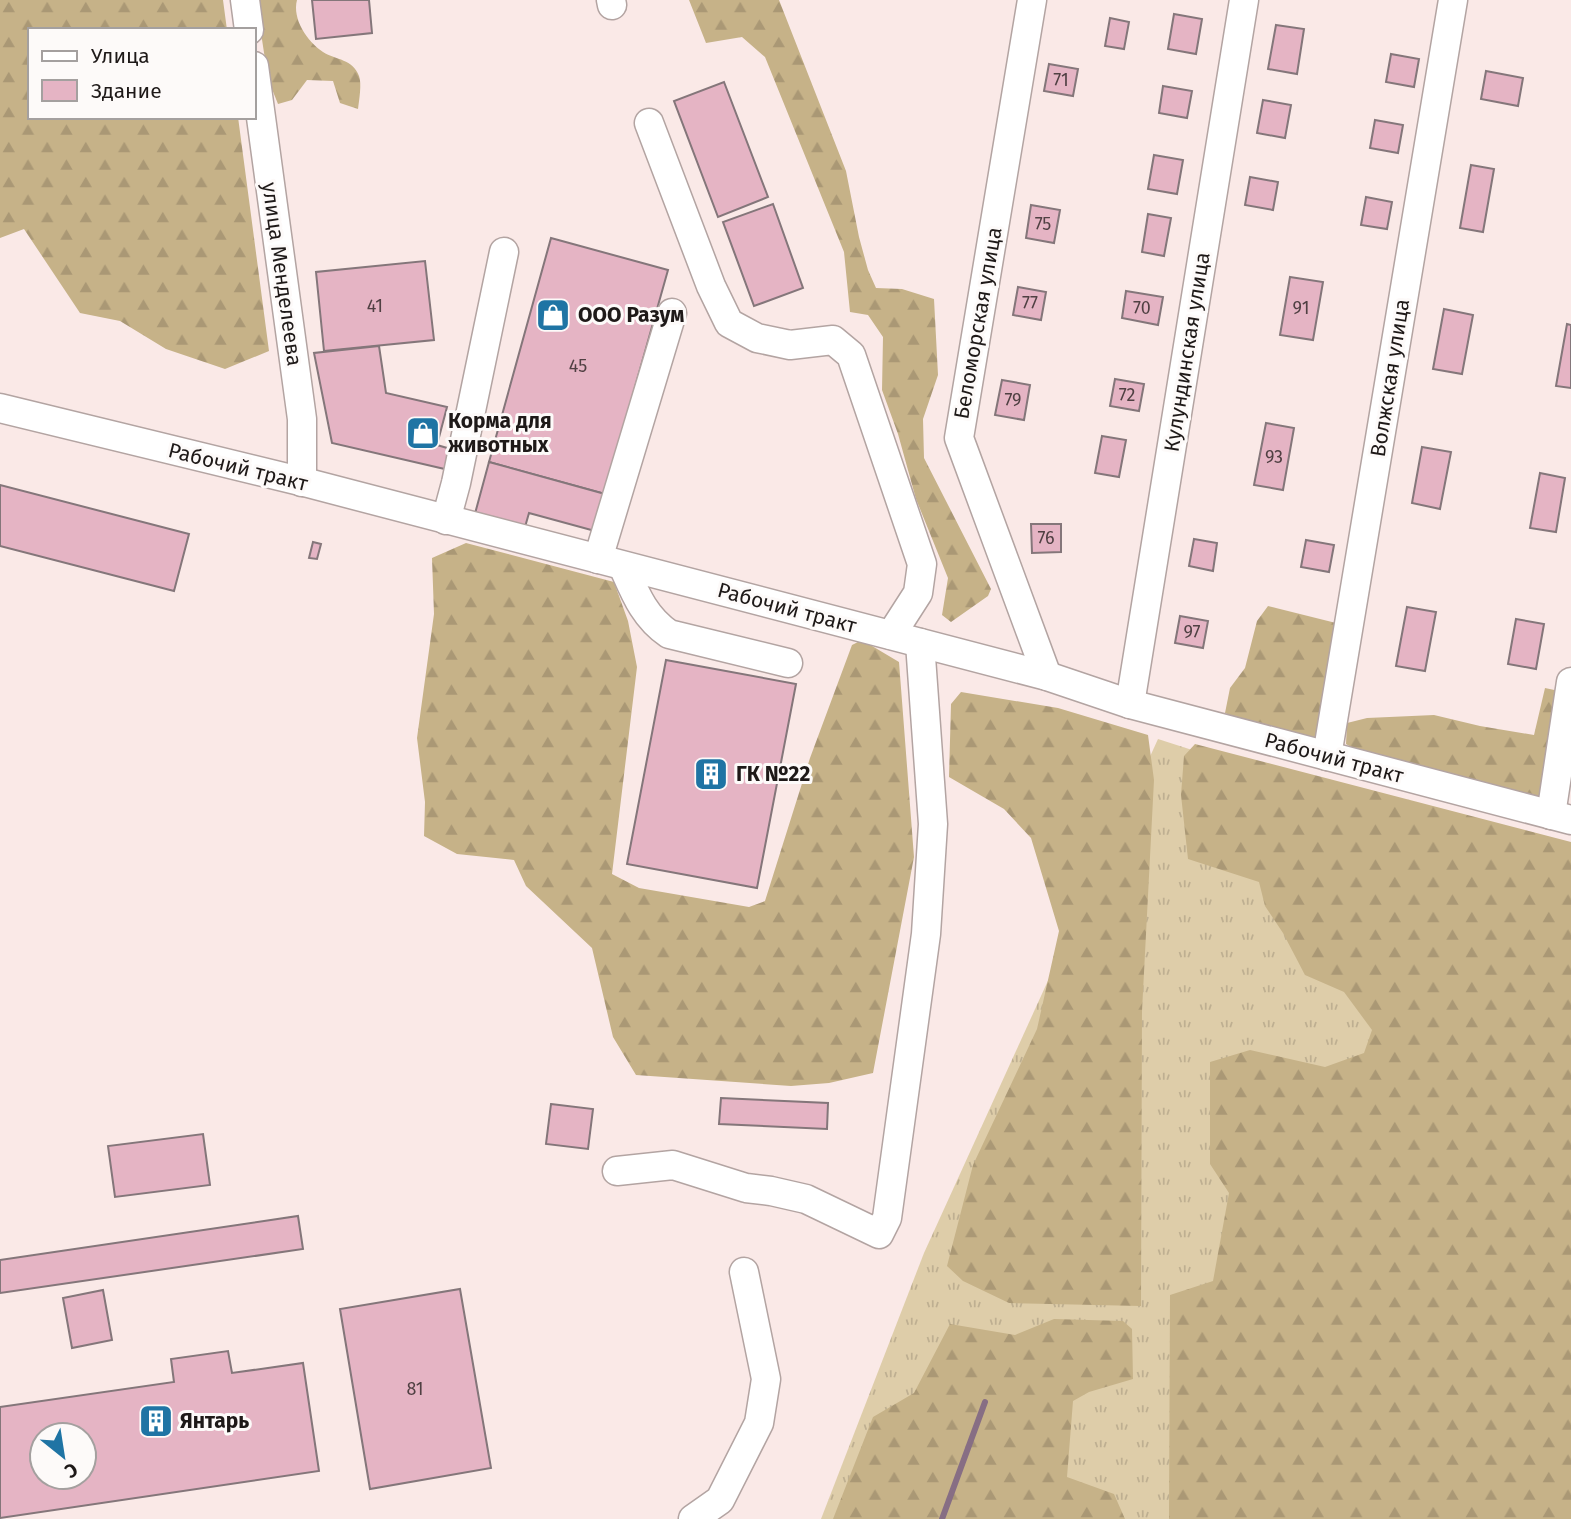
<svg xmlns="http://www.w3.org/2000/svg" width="1571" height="1519" font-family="'Fira Sans',sans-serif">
	<defs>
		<pattern id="grass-tufts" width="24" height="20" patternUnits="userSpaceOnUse" patternTransform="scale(1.75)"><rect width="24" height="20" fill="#decda9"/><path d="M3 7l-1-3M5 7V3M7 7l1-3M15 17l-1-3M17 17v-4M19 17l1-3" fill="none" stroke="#beaf91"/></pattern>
		<pattern id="forest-firs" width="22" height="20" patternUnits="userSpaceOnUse" patternTransform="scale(1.75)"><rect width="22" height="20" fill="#c6b288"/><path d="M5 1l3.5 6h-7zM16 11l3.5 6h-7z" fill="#aa9875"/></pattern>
	</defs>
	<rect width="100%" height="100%" fill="#fae9e7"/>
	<!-- grass -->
	<path fill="url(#grass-tufts)" d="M1158 739 1571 872V1519H821L924 1253Z"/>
	<!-- forest -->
	<g fill="url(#forest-firs)">
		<path d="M0 0H223L227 30H30V117H238L269 351 225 369 166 349 120 321 80 313 24 229 0 238Z"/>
		<path d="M256 0H297C292 19 307 41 323 52 336 60 353 59 359 76 362 84 359 100 358 109L340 103 333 81 307 80 292 100 278 104 268 79Z"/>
		<path d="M689 0H779L846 171 859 237 868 270 876 288 902 289 934 299 938 375 923 419 924 458 991 589 988 596 951 622 942 615 948 578 916 499 898 434 882 390 883 337 868 315 850 312 844 252 765 57 742 37 706 43Z"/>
		<path d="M466 543 614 582 628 621 637 667 612 874 639 888 749 907 765 901 810 758 852 645 862 640 899 662 914 857 873 1073 829 1083 791 1086 636 1075 613 1037 592 948 526 886 514 860 457 854 424 836 425 802 417 738 434 614 432 558Z"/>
		<path d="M1268 606 1336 623 1319 738C1288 741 1254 725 1225 713L1230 688 1245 668 1257 621Z"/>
		<path d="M1545 688 1559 691 1543 799 1359 752 1346 744 1347 723 1367 718 1434 715 1480 726 1534 735Z"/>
		<path d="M961 692 1058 708 1148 735 1154 780 1142 1011 1141 1306 1009 1303 963 1281 947 1266 973 1165 1037 1029 1059 931 1031 838 1004 809 949 777 951 704Z"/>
		<path d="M1195 744 1571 842V1519H1169L1170 1295 1213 1281 1229 1193 1210 1164V1062L1250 1050 1325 1067 1364 1053 1372 1030 1344 992 1305 975 1283 933 1265 906 1259 882 1188 859 1181 795 1184 756Z"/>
		<path d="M1054 1319 1123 1321 1132 1329 1133 1379 1089 1392 1073 1401 1067 1477 1114 1494 1125 1519H833L873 1417 914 1393 950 1324 1015 1335Z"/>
	</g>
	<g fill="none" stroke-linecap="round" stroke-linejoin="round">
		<!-- stream -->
		<path stroke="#876e84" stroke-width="6" d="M942 1519 985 1402"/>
	</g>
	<!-- building -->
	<g fill="#e5b4c4" stroke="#84767a" stroke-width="2" fill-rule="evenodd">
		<path d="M312 0H369L372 33 316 39Z"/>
		<path d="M1174 14 1202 19 1196 54 1168 49Z"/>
		<path d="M1110 18 1129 22 1124 49 1105 46Z"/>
		<path d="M1276 25 1304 29 1297 74 1268 69Z"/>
		<path d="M1391 54 1419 59 1414 87 1386 82Z"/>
		<path d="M1049 64 1078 69 1073 96 1044 91Z"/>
		<path d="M1486 71 1523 78 1518 106 1481 99Z"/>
		<path d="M724 82 768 197 718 217 674 101Z"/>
		<path d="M1163 86 1192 91 1187 118 1159 113Z"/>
		<path d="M1263 100 1291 105 1285 138 1257 133Z"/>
		<path d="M1375 120 1403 125 1398 153 1370 148Z"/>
		<path d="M1154 155 1183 160 1177 194 1148 189Z"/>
		<path d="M1471 165 1494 169 1483 232 1460 228Z"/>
		<path d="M1250 177 1278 182 1273 210 1245 205Z"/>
		<path d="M1366 197 1392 202 1387 229 1361 225Z"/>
		<path d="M773 204 803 288 754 306 723 222Z"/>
		<path d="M1031 205 1060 210 1054 243 1026 238Z"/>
		<path d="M1148 214 1171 218 1164 256 1142 252Z"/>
		<path d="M551 238 668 270 605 494 489 462Z"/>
		<path d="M425 261 434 340 324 351 316 272Z"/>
		<path d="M1290 277 1323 282 1313 340 1280 335Z"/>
		<path d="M1018 287 1046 292 1041 320 1013 315Z"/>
		<path d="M1126 291 1163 297 1158 325 1122 318Z"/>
		<path d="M1444 309 1473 315 1462 374 1433 369Z"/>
		<path d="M1567 324 1571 325V388L1556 386Z"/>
		<path d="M379 346 386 393 447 407 437 445 454 450 449 470 332 443 314 353Z"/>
		<path d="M1115 379 1144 384 1139 411 1110 406Z"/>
		<path d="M1002 380 1030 385 1024 420 995 415Z"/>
		<path d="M1266 423 1294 428 1283 490 1254 485Z"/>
		<path d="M1102 436 1126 440 1119 477 1095 473Z"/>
		<path d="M1422 447 1451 452 1440 509 1412 503Z"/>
		<path d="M489 462 605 494 595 531 529 513 523 534 473 521Z"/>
		<path d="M1540 473 1565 478 1556 532 1530 528Z"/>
		<path d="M0 485 189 534 174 591 0 546Z"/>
		<path d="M1031 524H1061V552L1032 553Z"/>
		<path d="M1194 539 1217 543 1213 571 1189 566Z"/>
		<path d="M1306 540 1334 545 1329 572 1301 567Z"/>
		<path d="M313 542 321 544 317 559 309 558Z"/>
		<path d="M1407 607 1436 612 1425 671 1396 666Z"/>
		<path d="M1180 616 1208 621 1203 648 1175 643Z"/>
		<path d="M1516 619 1544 624 1536 669 1508 664Z"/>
		<path d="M666 660 796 684 757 888 627 864Z"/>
		<path d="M721 1098 828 1103 827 1129 719 1124Z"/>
		<path d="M551 1104 593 1109 588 1149 546 1144Z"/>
		<path d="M203 1134 210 1185 115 1197 108 1146Z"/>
		<path d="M298 1216 303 1249 0 1293V1260Z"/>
		<path d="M460 1289 491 1468 370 1489 340 1309Z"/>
		<path d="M103 1290 112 1340 72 1348 63 1298Z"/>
		<path d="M228 1351 232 1373 303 1363 319 1471 0 1518V1407L174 1382 171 1359ZM42 1435H84V1477H42Z"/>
	</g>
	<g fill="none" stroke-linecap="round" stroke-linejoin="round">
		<!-- minor casing -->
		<g stroke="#b3a4a2" stroke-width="31">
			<g id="minor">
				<path d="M245 0 249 30"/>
				<path d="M611 0 612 5"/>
				<path d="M1032 0 959 438 1047 676"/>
				<path d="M254 66 302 419V482"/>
				<path d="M649 123 711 286 729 323 757 338 790 345 833 340 851 355 922 564 918 593 891 635"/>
				<path d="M0 408 308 483 1047 676 1130 704 1571 820"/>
				<path d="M446 520 456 483 504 252"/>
				<path d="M598 559 672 313"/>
				<path d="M623 566C635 593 644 617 669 634L788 663"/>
				<path d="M1130 704 1244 0"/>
				<path d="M1327 756 1453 0"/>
				<path d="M1551 815 1571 682"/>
				<path d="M617 1171 673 1165 746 1188 771 1191 806 1199 879 1234 887 1218 926 934 933 824 920 643"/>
				<path d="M693 1519 720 1500 759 1423 766 1379 744 1272"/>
			</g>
		</g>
		<!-- minor -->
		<use href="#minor" stroke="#fff" stroke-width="28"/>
	</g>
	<!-- icons -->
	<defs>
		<g id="shop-square" transform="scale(1.75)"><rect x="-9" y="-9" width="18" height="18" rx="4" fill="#1f74a4" stroke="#fdfaf9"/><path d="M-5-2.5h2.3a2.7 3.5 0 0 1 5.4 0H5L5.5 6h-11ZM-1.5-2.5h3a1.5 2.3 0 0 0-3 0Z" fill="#fff"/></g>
		<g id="building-square" transform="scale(1.75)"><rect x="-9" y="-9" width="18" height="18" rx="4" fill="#1f74a4" stroke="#fdfaf9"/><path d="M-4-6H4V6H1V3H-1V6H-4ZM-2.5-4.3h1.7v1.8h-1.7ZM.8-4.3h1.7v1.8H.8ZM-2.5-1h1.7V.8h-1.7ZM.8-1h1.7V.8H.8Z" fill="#fff"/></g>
	</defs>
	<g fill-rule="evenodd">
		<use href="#shop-square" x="553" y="315"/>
		<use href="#shop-square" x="423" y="433"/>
		<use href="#building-square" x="711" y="774"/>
		<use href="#building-square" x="156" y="1421"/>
	</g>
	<g text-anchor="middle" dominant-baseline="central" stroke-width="6" stroke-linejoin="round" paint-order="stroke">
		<!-- number labels -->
		<g font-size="18" fill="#504043">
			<text x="1061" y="80">71</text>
			<text x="1043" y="224">75</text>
			<text x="1030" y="303">77</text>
			<text x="375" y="306">41</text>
			<text x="1142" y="308">70</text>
			<text x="1301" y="308">91</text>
			<text x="578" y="366">45</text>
			<text x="1127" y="395">72</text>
			<text x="1013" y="400">79</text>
			<text x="1274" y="457">93</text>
			<text x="1046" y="538">76</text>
			<text x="1192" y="632">97</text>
			<text x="415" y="1389">81</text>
		</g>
		<!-- street labels -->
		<g font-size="21" fill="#1e1918" stroke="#fdfaf9">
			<text transform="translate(282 274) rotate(82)">улица Менделеева</text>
			<text transform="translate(978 323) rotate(-80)">Беломорская улица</text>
			<text transform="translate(1187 352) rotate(-81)">Кулундинская улица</text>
			<text transform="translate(1390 378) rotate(-81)">Волжская улица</text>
			<text transform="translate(238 467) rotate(14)">Рабочий тракт</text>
			<text transform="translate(787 608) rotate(15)">Рабочий тракт</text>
			<text transform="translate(1334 758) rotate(15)">Рабочий тракт</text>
		</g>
		<!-- poi labels -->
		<g font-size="21" font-weight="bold" fill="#1e1918" stroke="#fdfaf9" text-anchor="start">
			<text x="578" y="315">ООО Разум</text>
			<text x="448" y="421">Корма для<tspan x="448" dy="24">животных</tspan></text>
			<text x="736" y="774">ГК №22</text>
			<text x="180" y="1421">Янтарь</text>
		</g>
	</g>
	<!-- legend -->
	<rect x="28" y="28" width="228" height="91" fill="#fdfaf9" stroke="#a4a09f" stroke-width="2"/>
	<rect x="42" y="51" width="35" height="10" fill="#ffffff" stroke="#a4a09f" stroke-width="2"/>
	<text x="91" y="63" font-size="21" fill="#1e1918">Улица</text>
	<rect x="42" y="80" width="35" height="21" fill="#e5b4c4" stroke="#a4a09f" stroke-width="2"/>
	<text x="91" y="98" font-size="21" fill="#1e1918">Здание</text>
	<!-- north arrow -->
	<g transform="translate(63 1456) rotate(150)"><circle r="33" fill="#fdfaf9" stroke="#a4a09f" stroke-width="2"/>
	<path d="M0-5L12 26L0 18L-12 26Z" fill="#1f74a4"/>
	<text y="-10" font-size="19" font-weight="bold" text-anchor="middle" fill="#1e1918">С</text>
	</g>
</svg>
